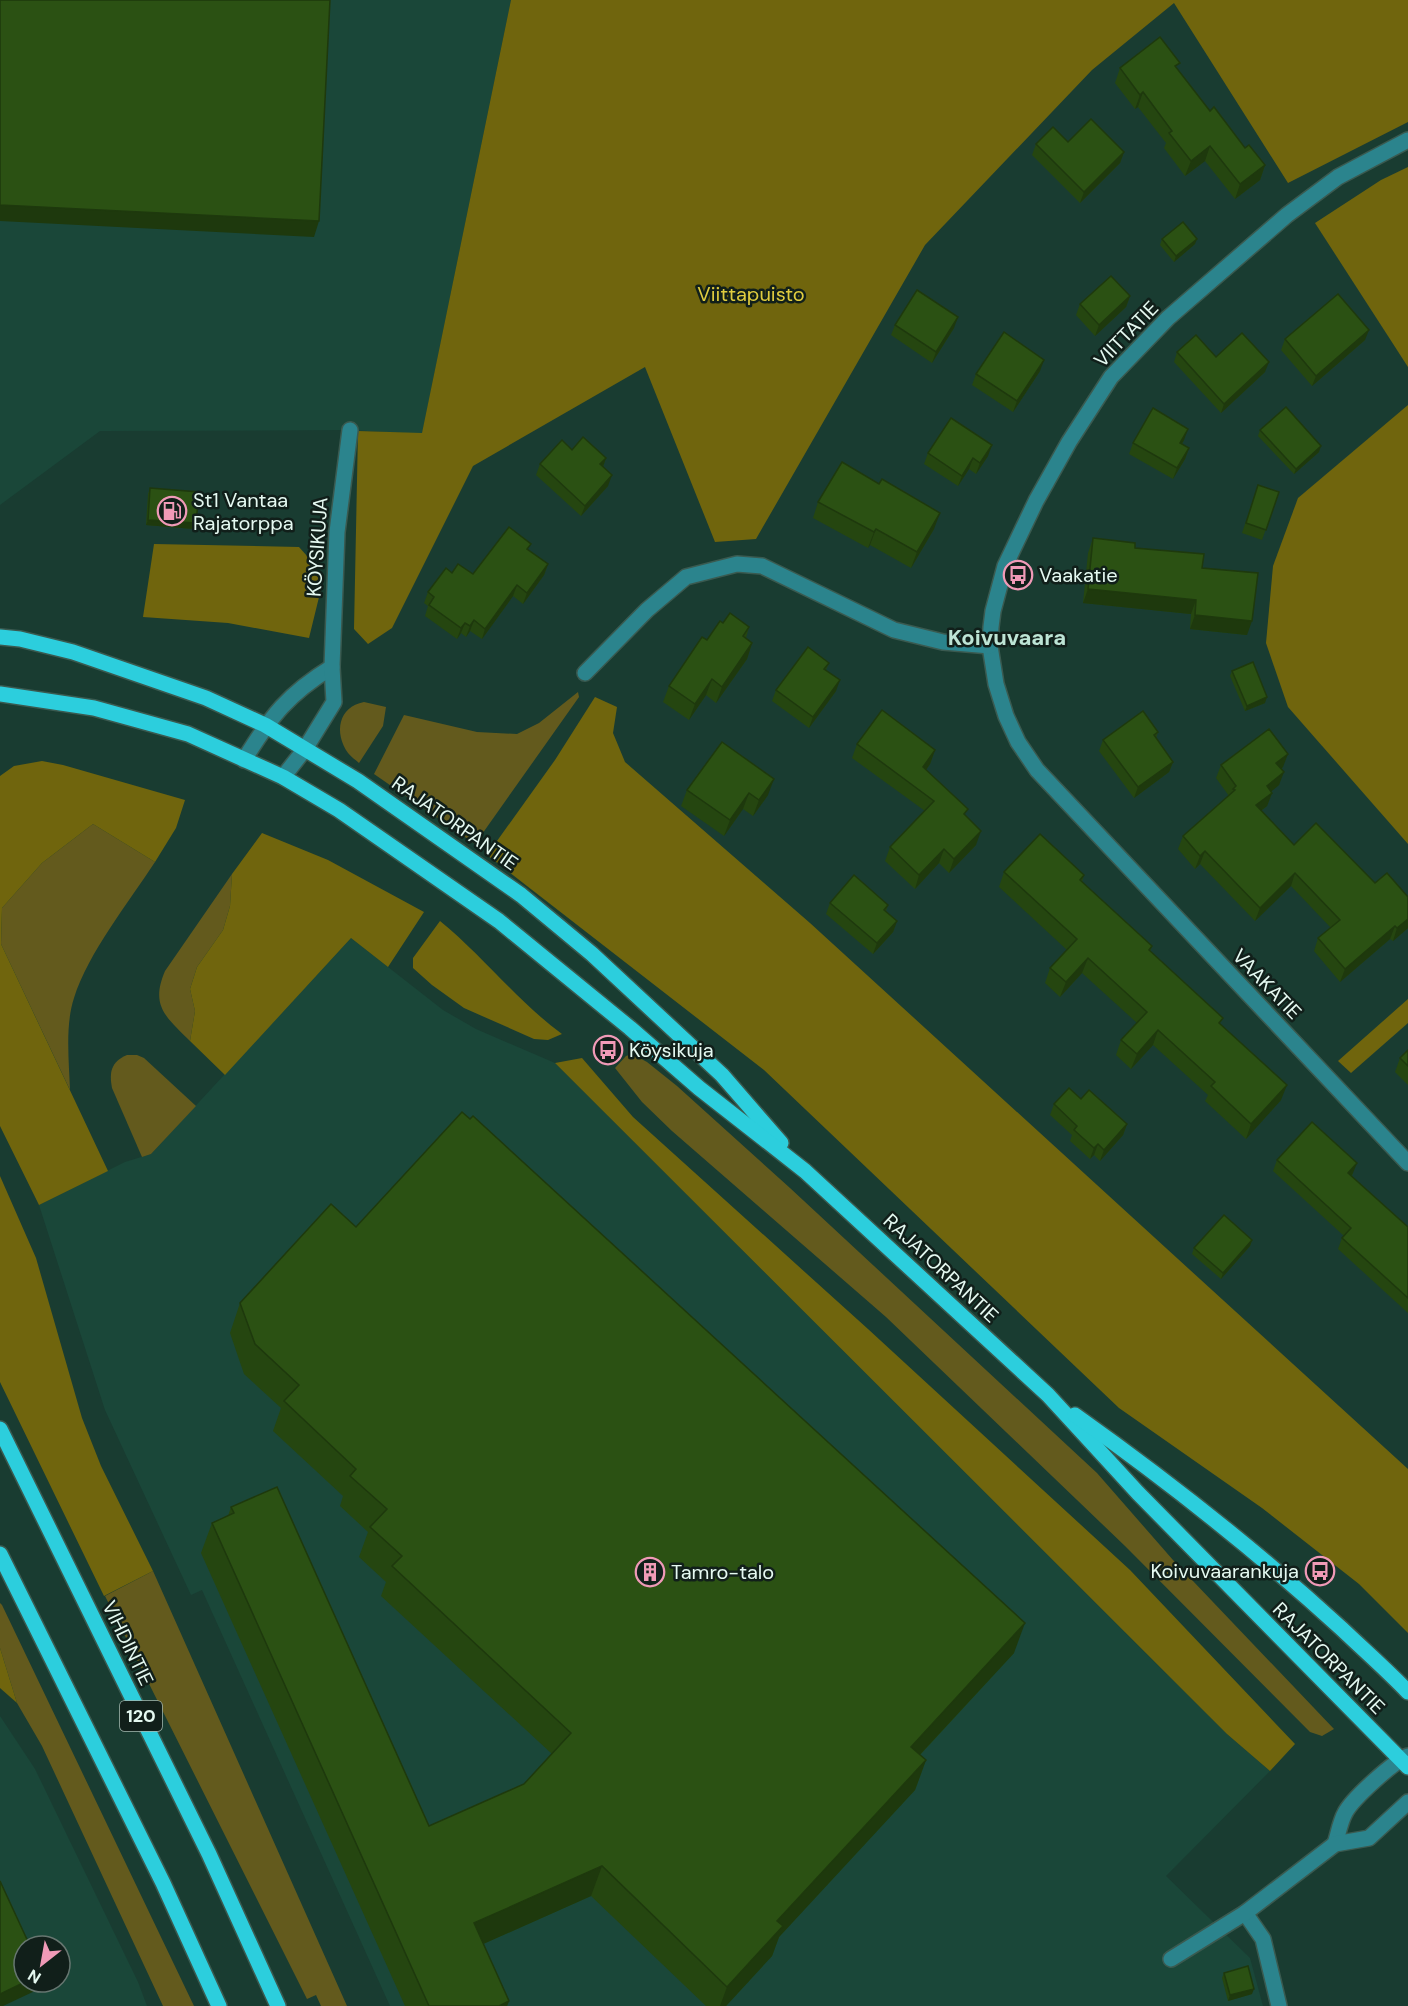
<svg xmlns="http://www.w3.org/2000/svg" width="1408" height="2006" font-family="'DM Sans',sans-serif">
	<rect width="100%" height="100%" fill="#193c31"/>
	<!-- built -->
	<g fill="#1a4739" fill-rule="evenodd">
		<path d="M0 0H511L422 434 350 430 100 431 0 505Z"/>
		<path d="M351 938 443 1010 476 1029 555 1063 1227 1734 1270 1771 1166 1876 1250 1958 1263 2006H390L202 1590 191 1595 105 1410 39 1205 125 1162 151 1154Z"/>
		<path d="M0 1716 35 1769 138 1982 147 2006H0ZM24 1946H60V1982H24Z"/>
	</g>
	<!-- green -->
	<g fill="#635a1d">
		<path d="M578 692 579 697 475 844 374 774 404 715 477 732 517 734 539 723Z"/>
		<path d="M364 702 386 707 383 726 359 763C356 760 351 757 348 753 334 733 338 707 364 702Z"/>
		<path d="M93 824 155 862C129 902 88 953 74 998 65 1025 69 1062 70 1090L1 944 2 908 42 863Z"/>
		<path d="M232 874 230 906 223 930 197 967 190 989 195 1011 190 1041C166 1017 150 1006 165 971Z"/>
		<path d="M632 1054 647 1062 677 1086 790 1188 1097 1473 1173 1560 1334 1729 1322 1736 1310 1732 1125 1546 886 1317 672 1131 642 1102 615 1068 626 1056Z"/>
		<path d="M127 1055H137L144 1058 196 1106 151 1154 142 1157 112 1088C109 1072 111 1062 127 1055Z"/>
		<path d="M153 1571 347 2006H321L316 1995 307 1999 105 1596Z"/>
		<path d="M0 1603 2 1605 194 2006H163L42 1746 17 1703 0 1648Z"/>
	</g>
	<!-- forest -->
	<g fill="#70650d">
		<path d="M511 0H1408V122L1288 183 1174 3 1092 70 925 245 756 539 715 542 645 367 473 466 392 628 368 644 354 629 358 431 422 433Z"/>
		<path d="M1408 167V367L1315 223 1381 180Z"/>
		<path d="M1408 405V844L1288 707 1266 643 1273 566 1298 498Z"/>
		<path d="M154 544 299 547 315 565 321 589 309 638 228 623 143 617Z"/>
		<path d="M595 697 617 707 613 733 625 762 810 923 1408 1469V1633L1359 1584 1262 1508 1119 1408 764 1070 487 855 555 760Z"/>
		<path d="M42 761 63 765 185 800 176 828 155 862 93 824 42 863 2 908 1 944 108 1171 39 1205 0 1126V776L14 766Z"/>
		<path d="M262 833 328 860 424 912 388 967 351 938 225 1075 190 1041 195 1011 190 989 197 967 223 930 230 906 232 874Z"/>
		<path d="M440 921C483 956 517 1001 562 1034L548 1040 534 1039 464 1008 432 985 413 968V958Z"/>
		<path d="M1408 999V1023L1351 1073 1338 1061Z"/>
		<path d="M582 1058 633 1117 868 1329 1130 1570 1295 1744 1270 1771 1227 1734 555 1063Z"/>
		<path d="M0 1176 36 1258 82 1418 101 1466 153 1571 104 1596 0 1382Z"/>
		<path d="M0 1648 17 1703 0 1688Z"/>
	</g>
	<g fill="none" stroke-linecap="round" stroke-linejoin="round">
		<!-- minor casing -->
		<g stroke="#3a5a50" stroke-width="18">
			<g id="minor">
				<path d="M1408 140 1338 177 1287 215 1168 318 1111 377 1069 442 1036 501 1005 566 993 611 991 627 990 646 996 684 1006 716 1018 742 1037 770 1408 1163"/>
				<path d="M585 673 647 610 686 577 737 564 762 566 894 630 943 642 990 646"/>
				<path d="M244 760C271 716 288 694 332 667"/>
				<path d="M283 777 305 749 334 702 332 667 337 532 350 430"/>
				<path d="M1335 1844C1338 1835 1340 1822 1345 1813 1352 1799 1394 1761 1408 1756"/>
				<path d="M1245 1913 1263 1939 1279 2006"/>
				<path d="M1171 1959 1245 1913 1335 1844 1369 1838 1408 1802"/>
			</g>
		</g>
		<!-- major casing -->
		<g stroke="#3a5a50" stroke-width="18">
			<g id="major">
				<path d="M0 637 20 639 73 652 206 698 265 725 358 781 521 895 592 954 722 1075 781 1143"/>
				<path d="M0 694 94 708 188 734 283 777 339 810 499 921 630 1028 699 1088 805 1171 1048 1395 1138 1493 1408 1767"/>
				<path d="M1075 1415C1168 1481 1257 1551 1342 1629 1364 1650 1387 1670 1408 1692"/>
				<path d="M0 1429 209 1854 278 2006"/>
				<path d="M0 1554 163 1883 219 2006"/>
			</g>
		</g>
		<!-- minor -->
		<use href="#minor" stroke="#2b848d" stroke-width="15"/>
		<!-- major -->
		<use href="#major" stroke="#2ccedd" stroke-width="15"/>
	</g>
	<!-- wall -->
	<g fill="#254610">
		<path d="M1120 68 1177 69 1210 111 1245 148 1265 165 1260 180 1235 199 1205 161 1185 176 1164 148 1166 143 1138 107 1135 109 1115 83Z"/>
		<path d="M1068 142 1124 152 1120 163 1080 203 1032 155 1036 144Z"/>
		<path d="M1162 239 1195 244 1174 262 1160 245Z"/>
		<path d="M1130 296 1126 307 1095 336 1076 315 1080 304Z"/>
		<path d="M895 325 954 328 932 363 891 335Z"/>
		<path d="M1285 339 1365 340 1312 386 1281 350Z"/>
		<path d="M1177 352 1216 357 1265 372 1221 413 1174 362Z"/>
		<path d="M1040 371 1013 412 972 385 976 374Z"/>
		<path d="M1260 430 1319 452 1294 474 1258 436Z"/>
		<path d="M1184 440 1182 444 1189 448 1185 459 1173 479 1129 454 1133 443Z"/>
		<path d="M572 450 606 458 603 467 608 486 581 516 536 475 540 464Z"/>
		<path d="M928 453 988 456 976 474 969 469 958 486 924 464Z"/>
		<path d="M1258 485 1279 492 1262 540 1242 533Z"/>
		<path d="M150 488 194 529 146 525 148 494Z"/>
		<path d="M818 502 934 529 911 568 870 545 868 548 813 518Z"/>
		<path d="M1093 538 1135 548 1202 568 1247 635 1190 629 1191 614 1083 603 1088 553Z"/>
		<path d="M529 550 548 564 544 575 523 604 513 596 482 639 470 631 466 637 461 633 457 639 425 616 428 606 424 603 428 592 452 573 473 574Z"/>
		<path d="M723 623 749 627 746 638 752 643 747 659 716 703 706 695 689 720 663 702 669 686 707 640Z"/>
		<path d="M829 663 826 670 836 691 809 728 772 701 776 690Z"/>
		<path d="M1232 671 1265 703 1245 711 1230 676Z"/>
		<path d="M1158 732 1156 738 1173 762 1169 772 1134 798 1099 751 1103 740Z"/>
		<path d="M857 744 935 750 930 764 926 770 966 816 976 845 949 873 939 863 915 889 885 861 890 847 925 811 852 758Z"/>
		<path d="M1221 765 1283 767 1281 769 1279 785 1271 791 1272 793 1267 806 1261 811 1294 845 1375 883 1408 897V928L1393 941 1390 939 1340 982 1314 951 1318 938 1331 928 1291 886 1255 921 1200 864 1195 869 1178 849 1183 836 1229 796 1216 778Z"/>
		<path d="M687 790 768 795 753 816 743 809 724 836 681 806Z"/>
		<path d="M1004 872 1084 875 1082 882 1152 946 1150 952 1221 1025 1281 1100 1246 1139 1205 1101 1208 1095 1153 1045 1131 1069 1116 1055 1121 1040 1137 1023 1082 973 1060 997 1045 983 1050 968 1067 950 999 887Z"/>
		<path d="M830 903 888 905 886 911 897 921 893 932 873 954 826 914Z"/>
		<path d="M1408 1050V1085L1395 1072 1400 1058Z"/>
		<path d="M1081 1099 1127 1124 1123 1135 1100 1161 1094 1155 1090 1159 1070 1141 1072 1135 1050 1115 1054 1104Z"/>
		<path d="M1277 1160 1353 1173 1352 1176 1408 1227V1313L1338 1249 1342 1238 1344 1236 1273 1171Z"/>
		<path d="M356 1227 1014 1653 920 1755 926 1760 915 1790 779 1937 772 1956 726 2006H706L591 1896 483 1944 509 2001 507 2006H405L201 1553 212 1523 228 1516 231 1507 429 1826 524 1784 552 1754 381 1596 386 1582 359 1557 368 1532 340 1506 343 1496 273 1431 281 1408 244 1374 230 1333 240 1303Z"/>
		<path d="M1252 1240 1250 1246 1221 1279 1192 1254 1194 1248Z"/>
		<path d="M1224 1973 1252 1994 1228 2001 1222 1978Z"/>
	</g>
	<!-- shaded-wall -->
	<g fill="#1e390d">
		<path d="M1143 92 1138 107 1135 109 1140 95Z"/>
		<path d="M1210 146 1205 161 1185 176 1191 161Z"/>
		<path d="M1124 152 1120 163 1080 203 1084 192Z"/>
		<path d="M1265 165 1260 180 1235 199 1240 184Z"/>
		<path d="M0 205 319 221 314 237 0 221Z"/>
		<path d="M1197 239 1195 244 1174 262 1176 256Z"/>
		<path d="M1130 296 1126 307 1095 336 1099 325Z"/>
		<path d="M958 317 954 328 932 363 936 352Z"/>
		<path d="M1369 330 1365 340 1312 386 1316 376Z"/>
		<path d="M1044 360 1040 371 1013 412 1017 401Z"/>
		<path d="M1269 362 1265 372 1221 413 1224 404Z"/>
		<path d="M1188 429 1184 440 1176 453 1180 443Z"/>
		<path d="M992 445 988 456 976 474 980 463Z"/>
		<path d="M1321 446 1319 452 1294 474 1296 469Z"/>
		<path d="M1189 448 1185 459 1173 479 1177 468Z"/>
		<path d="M606 458 602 469 600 464Z"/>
		<path d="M973 458 969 469 958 486 962 476Z"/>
		<path d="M612 475 608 486 581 516 585 506Z"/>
		<path d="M940 513 934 529 911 568 917 552Z"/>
		<path d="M148 520 196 523 194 529 146 525Z"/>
		<path d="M876 529 870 545 868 548 874 532Z"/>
		<path d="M548 564 544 575 523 604 527 593Z"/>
		<path d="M517 585 513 596 482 639 485 629Z"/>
		<path d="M1088 589 1196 600 1191 614 1083 603Z"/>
		<path d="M1195 615 1252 621 1247 635 1190 629Z"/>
		<path d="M474 620 470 631 466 637 470 626Z"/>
		<path d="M465 623 461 633 457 639 461 628Z"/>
		<path d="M752 643 747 659 716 703 722 687Z"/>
		<path d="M712 679 706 695 689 720 695 704Z"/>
		<path d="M840 680 836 691 809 728 813 717Z"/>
		<path d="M1267 697 1265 703 1245 711 1247 706Z"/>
		<path d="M935 750 930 764 918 781 923 767Z"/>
		<path d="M1288 754 1283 767 1272 776 1276 763Z"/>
		<path d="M1173 762 1169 772 1134 798 1138 787Z"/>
		<path d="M1284 772 1279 785 1262 799 1267 786Z"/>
		<path d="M774 779 768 795 753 816 759 800Z"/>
		<path d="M749 793 743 809 724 836 730 820Z"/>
		<path d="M1272 793 1267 806 1251 818 1256 805Z"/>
		<path d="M981 831 976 845 949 873 954 859Z"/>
		<path d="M944 849 939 863 915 889 919 875Z"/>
		<path d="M1205 851 1200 864 1195 869 1200 856Z"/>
		<path d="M1295 873 1291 886 1255 921 1260 908Z"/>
		<path d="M1408 919V928L1393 941 1397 928Z"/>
		<path d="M897 921 893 932 873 954 877 943Z"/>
		<path d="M1395 926 1390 939 1340 982 1345 969Z"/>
		<path d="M1088 958 1082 973 1060 997 1066 982Z"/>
		<path d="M1158 1030 1153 1045 1131 1069 1137 1054Z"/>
		<path d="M1287 1085 1281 1100 1246 1139 1251 1124Z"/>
		<path d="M1127 1124 1123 1135 1100 1161 1104 1150Z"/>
		<path d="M1098 1144 1094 1155 1090 1159 1094 1148Z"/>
		<path d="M1357 1163 1353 1173 1344 1184 1348 1173Z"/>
		<path d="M1252 1240 1250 1246 1221 1279 1223 1273Z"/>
		<path d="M1025 1623 1014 1653 900 1776 911 1747Z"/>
		<path d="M926 1760 915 1790 779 1937 772 1956 726 2006H720L727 1987 777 1921Z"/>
		<path d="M602 1866 591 1896 463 1953 474 1923Z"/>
		<path d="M25 1982H40L37 1990 3 2006H0V1994Z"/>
		<path d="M1254 1989 1252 1994 1228 2001 1230 1995Z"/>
		<path d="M509 2001 507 2006H499Z"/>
	</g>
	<!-- building -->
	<g fill="#2b5113" stroke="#1e390d" stroke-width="1.5">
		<path d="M0 0H330L319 221 0 205Z"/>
		<path d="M1160 37 1180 63 1175 66 1210 111 1214 107 1245 148 1249 145 1265 165 1240 184 1210 146 1191 161 1169 133 1172 131 1143 92 1140 95 1120 68Z"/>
		<path d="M1091 119 1124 152 1084 192 1036 144 1053 127 1068 142Z"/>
		<path d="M1183 222 1197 239 1176 256 1162 239Z"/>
		<path d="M1111 276 1130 296 1099 325 1080 304Z"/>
		<path d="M917 290 958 317 936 352 895 325Z"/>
		<path d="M1338 294 1369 330 1316 376 1285 339Z"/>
		<path d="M1004 332 1044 360 1017 401 976 374Z"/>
		<path d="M1242 333 1269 362 1224 404 1177 352 1196 335 1216 357Z"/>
		<path d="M1286 407 1321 446 1296 469 1260 430Z"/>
		<path d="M1153 408 1188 429 1180 443 1189 448 1177 468 1133 443Z"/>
		<path d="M951 418 992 445 980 463 973 458 962 476 928 453Z"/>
		<path d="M583 437 606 458 600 464 612 475 585 506 540 464 562 440 572 450Z"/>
		<path d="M842 462 879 484 882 479 940 513 917 552 876 529 874 532 818 502Z"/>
		<path d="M1258 485 1279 492 1266 530 1246 523Z"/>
		<path d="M150 488 199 492 196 523 148 520Z"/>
		<path d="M509 527 531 544 527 549 548 564 527 593 517 585 485 629 474 620 470 626 465 623 461 628 429 605 434 597 428 592 446 568 452 573 458 564 473 574Z"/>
		<path d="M1093 538 1135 543V548L1204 554 1202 568 1258 573 1252 621 1195 615 1196 600 1088 589Z"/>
		<path d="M730 613 749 627 743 636 752 643 722 687 712 679 695 704 669 686 702 637 707 640 720 621 723 623Z"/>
		<path d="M808 647 829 663 824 669 840 680 813 717 776 690Z"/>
		<path d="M1253 662 1267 697 1247 706 1232 671Z"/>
		<path d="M882 710 935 750 923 767 968 809 964 814 981 831 954 859 944 849 919 875 890 847 934 801 857 744Z"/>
		<path d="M1143 711 1158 732 1154 735 1173 762 1138 787 1103 740Z"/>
		<path d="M1269 729 1288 754 1276 763 1284 772 1267 786 1272 793 1256 805 1294 845 1316 823 1375 883 1387 873 1408 897V919L1397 928 1395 926 1345 969 1318 938 1340 920 1295 873 1260 908 1205 851 1200 856 1183 836 1235 790 1233 789 1236 786 1221 765Z"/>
		<path d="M722 742 774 779 759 800 749 793 730 820 687 790Z"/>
		<path d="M1040 834 1084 875 1080 880 1152 946 1149 950 1223 1018 1219 1023 1287 1085 1251 1124 1211 1086 1215 1082 1158 1030 1137 1054 1121 1040 1147 1012 1088 958 1066 982 1050 968 1077 939 1004 872Z"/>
		<path d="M854 875 888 905 884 910 897 921 877 943 830 903Z"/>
		<path d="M1408 1050V1066L1400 1058Z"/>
		<path d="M1069 1088 1081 1099 1089 1090 1127 1124 1104 1150 1098 1144 1094 1148 1074 1130 1077 1126 1054 1104Z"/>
		<path d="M462 1112 470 1119 473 1116 1025 1623 911 1747 926 1760 777 1921 783 1926 727 1987 602 1866 474 1923 509 2001 499 2006H429L212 1523 234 1513 231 1507 277 1487 429 1826 524 1784 571 1733 392 1566 402 1556 370 1527 387 1509 350 1476 356 1469 284 1401 299 1385 255 1344 240 1303 331 1204 356 1227Z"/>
		<path d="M1312 1122 1357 1163 1348 1173 1408 1227V1298L1342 1238 1351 1228 1277 1160Z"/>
		<path d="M1224 1215 1252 1240 1223 1273 1194 1248Z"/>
		<path d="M0 1881 30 1946H24V1982H25L0 1994Z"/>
		<path d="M1248 1966 1254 1989 1230 1995 1224 1973Z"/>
	</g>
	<!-- icons -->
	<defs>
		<g id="fuel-ring" transform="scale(1.5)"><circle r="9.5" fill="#111f1a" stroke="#f09ab7" stroke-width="1.5"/><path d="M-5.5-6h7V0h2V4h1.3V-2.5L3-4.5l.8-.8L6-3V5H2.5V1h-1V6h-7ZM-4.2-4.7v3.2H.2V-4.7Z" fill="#f09ab7"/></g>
		<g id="bus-ring" transform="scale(1.5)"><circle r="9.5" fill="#111f1a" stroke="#f09ab7" stroke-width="1.5"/><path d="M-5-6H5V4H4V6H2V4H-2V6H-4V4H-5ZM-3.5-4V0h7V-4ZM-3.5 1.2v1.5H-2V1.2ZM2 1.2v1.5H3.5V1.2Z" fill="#f09ab7"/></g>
		<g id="building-ring" transform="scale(1.5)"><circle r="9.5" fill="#111f1a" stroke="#f09ab7" stroke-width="1.5"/><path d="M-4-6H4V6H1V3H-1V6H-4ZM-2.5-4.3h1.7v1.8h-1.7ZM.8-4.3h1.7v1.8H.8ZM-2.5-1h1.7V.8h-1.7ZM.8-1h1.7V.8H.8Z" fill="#f09ab7"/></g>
	</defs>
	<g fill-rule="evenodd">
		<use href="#fuel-ring" x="172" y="511"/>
		<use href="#bus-ring" x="1018" y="575"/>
		<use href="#bus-ring" x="608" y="1050"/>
		<use href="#bus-ring" x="1320" y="1571"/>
		<use href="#building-ring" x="650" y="1572"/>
	</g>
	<g text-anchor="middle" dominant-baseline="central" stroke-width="5" stroke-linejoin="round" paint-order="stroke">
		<!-- shield labels -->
		<rect fill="#111f1a" stroke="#a5b8b0" stroke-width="1.5" x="120" y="1701" width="42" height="30" rx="4.5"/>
		<g font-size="18" font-weight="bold" fill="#e5f9f1">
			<text x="141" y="1716">120</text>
		</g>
		<!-- park labels -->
		<g font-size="20" fill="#dfcc3f" stroke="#111f1a">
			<text x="751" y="294">Viittapuisto</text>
		</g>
		<!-- street labels -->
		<g font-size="20" fill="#e5f9f1" stroke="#111f1a">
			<text transform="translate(1126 334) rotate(-46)">VIITTATIE</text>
			<text transform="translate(317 547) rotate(-86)">KÖYSIKUJA</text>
			<text transform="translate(455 823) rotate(35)">RAJATORPANTIE</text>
			<text transform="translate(1267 984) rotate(46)">VAAKATIE</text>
			<text transform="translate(941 1268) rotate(43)">RAJATORPANTIE</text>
			<text transform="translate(128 1643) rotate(64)">VIHDINTIE</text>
			<text transform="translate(1329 1658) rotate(45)">RAJATORPANTIE</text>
		</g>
		<!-- poi labels -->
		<g font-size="20" fill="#e5f9f1" stroke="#111f1a" text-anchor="start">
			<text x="193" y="500">St1 Vantaa<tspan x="193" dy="23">Rajatorppa</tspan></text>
			<text x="1039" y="575">Vaakatie</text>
			<text x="629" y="1050">Köysikuja</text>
			<text x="1299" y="1571" text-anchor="end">Koivuvaarankuja</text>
			<text x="671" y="1572">Tamro-talo</text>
		</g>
		<!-- quarter labels -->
		<g font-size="22" font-weight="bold" fill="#bde4d5" stroke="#111f1a">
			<text x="1007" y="637">Koivuvaara</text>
		</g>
	</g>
	<!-- north arrow -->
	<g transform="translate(42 1964) rotate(211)"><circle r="28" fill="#111f1a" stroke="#667670" stroke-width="1.5"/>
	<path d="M0-4.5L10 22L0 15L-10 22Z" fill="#f09ab7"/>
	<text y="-9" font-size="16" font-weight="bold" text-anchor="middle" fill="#e5f9f1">N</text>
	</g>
</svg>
